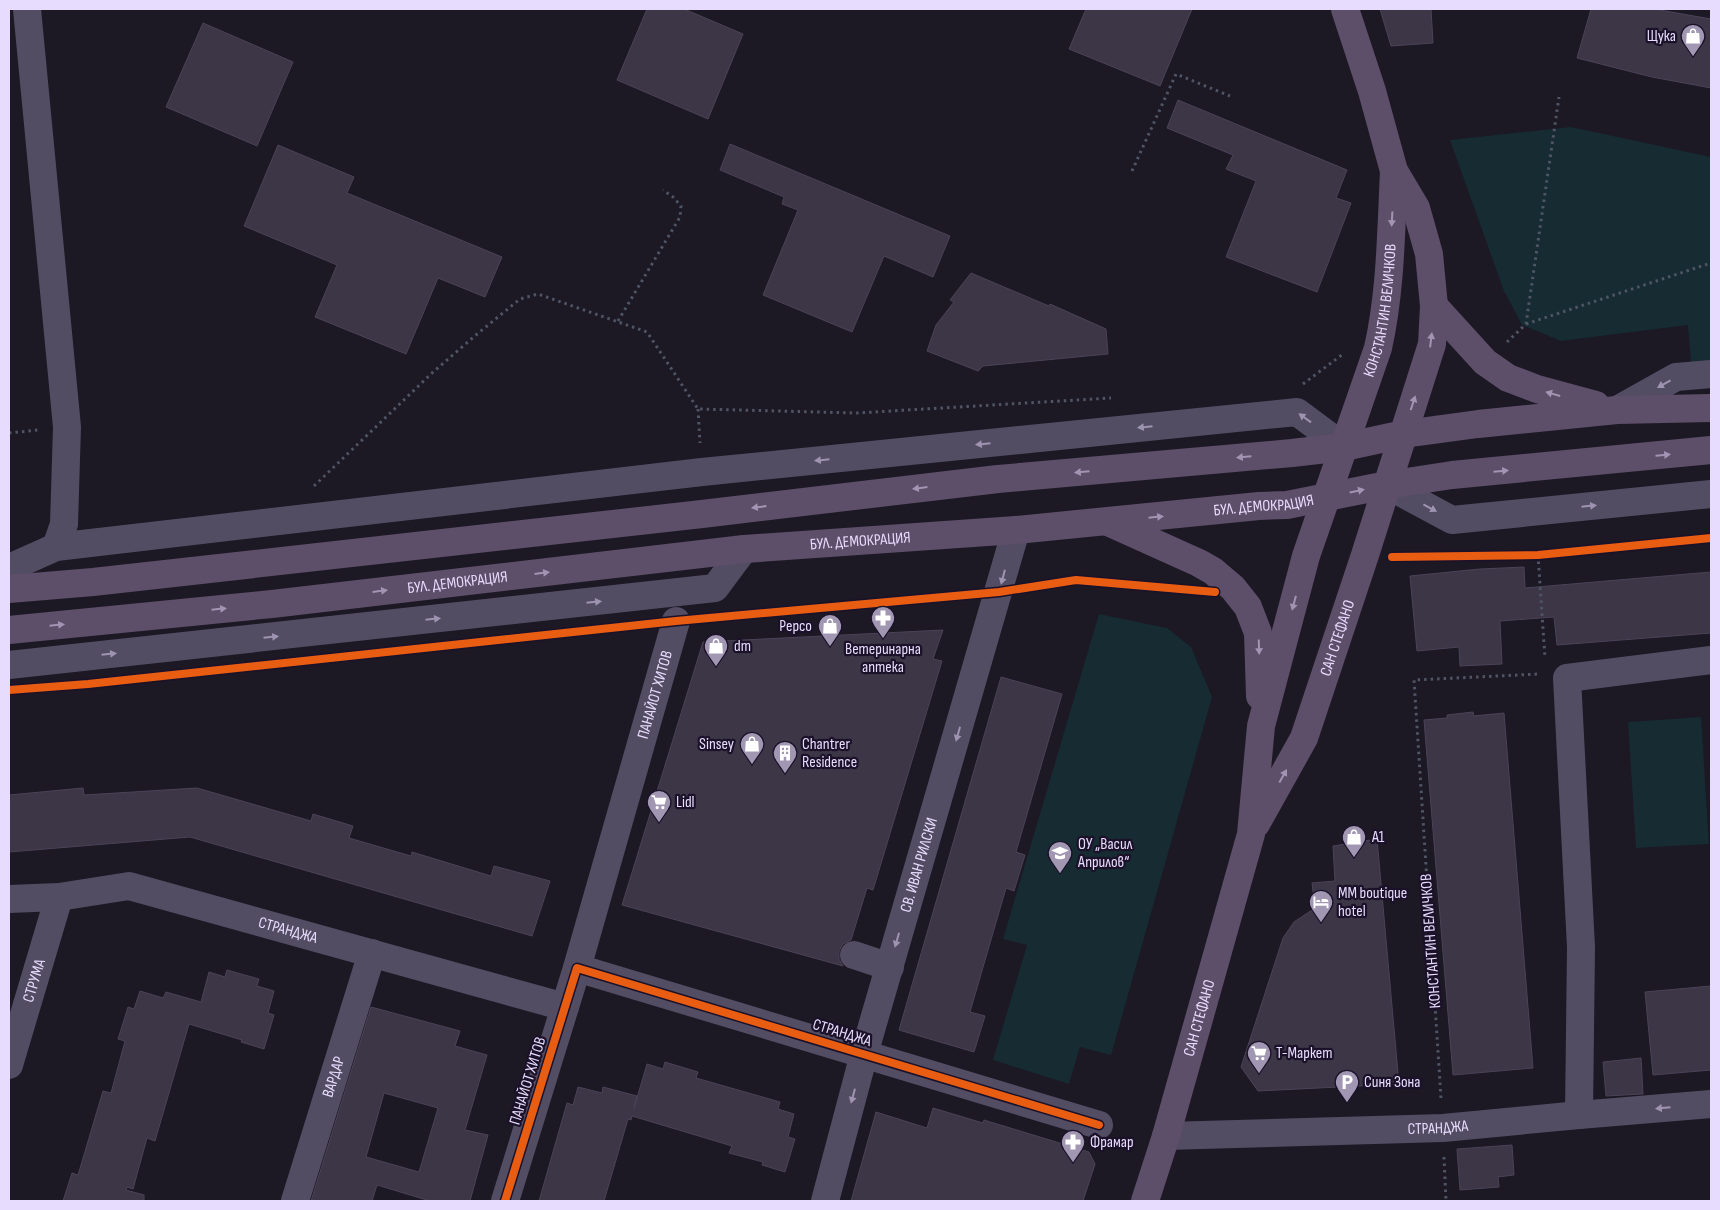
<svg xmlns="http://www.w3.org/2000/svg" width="1720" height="1210" font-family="'Sofia Sans Condensed',sans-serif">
	<rect width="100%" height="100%" fill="#1c1824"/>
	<!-- green -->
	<g fill="#162b32">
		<path d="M1571 127 1711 157V362L1691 364 1688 325 1561 341 1522 325 1504 291 1450 140Z"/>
		<path d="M1099 614 1167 628 1191 647 1212 697 1111 1055 1080 1047 1069 1084 993 1060 1027 945 1003 939Z"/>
		<path d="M1701 717 1709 844 1636 848 1628 722Z"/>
	</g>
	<!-- building -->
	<g fill="#3c3646" stroke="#4b4358" fill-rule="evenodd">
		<path d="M647 9H684L743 34 708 119 617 80Z"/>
		<path d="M1086 9H1192L1160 86 1069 49Z"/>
		<path d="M1380 9H1431L1433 43 1391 46Z"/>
		<path d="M1591 9H1654L1711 19V88L1652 77 1577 58Z"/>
		<path d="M203 23 293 62 257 146 166 107Z"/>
		<path d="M1178 100 1347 170 1336 198 1351 203 1317 292 1226 257 1256 181 1226 169 1233 155 1167 128Z"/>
		<path d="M730 144 950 236 933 277 884 256 852 332 763 295 798 210 782 204 784 197 720 170Z"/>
		<path d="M278 145 354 177 347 193 502 257 485 297 438 278 406 354 315 317 337 265 244 226Z"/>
		<path d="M971 273 1049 306 1050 304 1106 329 1108 354 983 366 978 371 927 351 936 325 954 302 950 300Z"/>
		<path d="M1524 567 1525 588 1711 572V633L1557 645 1554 617 1500 621 1502 664 1460 666 1459 647 1417 651 1410 576 1480 569Z"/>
		<path d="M943 630 933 659 942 661 873 890 867 888 851 940 843 944 839 951V959L843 966 622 905 703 642Z"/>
		<path d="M1001 677 1062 694 1016 852 1025 855 1014 891 1006 888 970 1012 985 1016 974 1052 899 1030Z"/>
		<path d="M1473 712 1474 716 1504 713 1533 1068 1453 1075 1424 720 1447 718V715Z"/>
		<path d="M83 788 84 795 197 788 311 821 313 814 353 826 349 838 411 856 412 852 491 876 494 866 550 881 532 936 190 837 9 852V795Z"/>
		<path d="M1377 839 1399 1084 1258 1091 1241 1067 1283 938 1294 922 1315 908 1312 883 1335 881 1333 846Z"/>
		<path d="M227 970 259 979 257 986 274 991 268 1013 274 1015 264 1049 241 1042 242 1040 189 1024 155 1141 147 1138 133 1189 127 1187 126 1190 144 1195V1201H63L72 1173 78 1175 103 1091 111 1093 125 1041 118 1039 128 1007 134 1009 140 991 163 998 166 992 201 1002 209 972 225 977Z"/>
		<path d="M1711 986V1070L1653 1075 1645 992Z"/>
		<path d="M371 1007 460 1031 455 1046 487 1055 465 1130 488 1135 470 1201H430L377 1185 372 1201H311ZM384 1093 438 1108 419 1172 366 1157Z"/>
		<path d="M1641 1058 1643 1094 1606 1096 1603 1062Z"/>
		<path d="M665 1062 698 1072 696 1078 780 1102 778 1109 794 1114 788 1137 795 1139 785 1172 762 1165 763 1162 729 1153 732 1146 632 1116 631 1120 628 1119 604 1201H539L567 1103 573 1105 578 1087 602 1093 603 1087 637 1096 634 1108 647 1064 663 1069Z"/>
		<path d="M933 1108 983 1123 984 1120 1089 1152 1095 1164 1083 1201H851L876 1112 927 1128Z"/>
		<path d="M1512 1145 1514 1175 1498 1177 1499 1187 1460 1190 1457 1149Z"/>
	</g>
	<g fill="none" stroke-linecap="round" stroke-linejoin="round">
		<!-- path -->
		<g stroke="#4f5565" stroke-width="3" stroke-dasharray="2.5 4" stroke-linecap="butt">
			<path d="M1132 171 1176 74 1230 96"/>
			<path d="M618 321 680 217 681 206 673 197 663 190"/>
			<path d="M1526 324 1711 263"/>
			<path d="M1507 342 1526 324 1559 97"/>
			<path d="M1303 384 1343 354"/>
			<path d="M698 409 700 443"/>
			<path d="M9 433 38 430"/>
			<path d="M314 486 432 373 476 335 520 299 538 294 647 332 698 409 857 413 1111 398"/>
			<path d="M1538 555 1545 658"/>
			<path d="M1441 1098 1414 680 1539 674"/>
			<path d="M1444 1157 1446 1201"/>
		</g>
		<!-- minor -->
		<g stroke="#534d64" stroke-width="28">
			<path d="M27 9 67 427 64 524 56 547"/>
			<path d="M1617 410 1676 377 1711 374"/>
			<path d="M1387 485 1452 520 1711 494"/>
			<path d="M9 568 56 547 702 472 1297 412 1344 447"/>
			<path d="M9 665 715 588 744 549"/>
			<path id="s1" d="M9 899 59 897 129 886 565 1007"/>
			<path d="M854 955 890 967"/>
			<path d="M577 968 1099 1125"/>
			<path id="s2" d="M9 1065 59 897"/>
			<path d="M1579 1115 1581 947 1567 678 1711 660"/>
			<path id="s3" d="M1166 1136 1443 1128 1579 1115 1711 1104"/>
			<path id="s4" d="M295 1201 372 953"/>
			<path id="s5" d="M505 1201 577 968 676 621"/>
			<path id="s6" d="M825 1201 864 1054 1016 530"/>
		</g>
		<!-- major -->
		<g stroke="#5d4e69" stroke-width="28">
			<path d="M1434 306 1485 362 1508 378 1537 389 1596 405"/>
			<path d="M1108 522 1199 563 1213 571 1233 588 1248 607 1258 633 1260 696"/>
			<path d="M9 589 93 582 702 514 998 479 1292 453 1344 447 1404 434 1478 424 1617 410 1711 408"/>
			<path id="s7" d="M9 630 272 604 744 549 1016 530 1259 506 1287 505 1387 485 1452 475 1711 450"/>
			<path id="s8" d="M1256 824 1304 738 1365 555 1432 344 1434 306 1429 254 1416 208 1394 171 1372 91 1345 9"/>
			<path id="s9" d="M1145 1201 1166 1136 1251 834 1261 726 1306 556 1378 348C1391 290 1391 230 1394 171"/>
		</g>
		<!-- cycleway casing -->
		<g stroke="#1b122a" stroke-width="11">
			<g id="cycleway">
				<path d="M1392 557 1538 555 1711 538"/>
				<path d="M9 690 88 684 676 621 999 592 1076 580 1215 592"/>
				<path d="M505 1201 577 968 1099 1125"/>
			</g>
		</g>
		<!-- cycleway -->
		<use href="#cycleway" stroke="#e95d12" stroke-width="8"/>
	</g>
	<!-- one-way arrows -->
	<defs><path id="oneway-solid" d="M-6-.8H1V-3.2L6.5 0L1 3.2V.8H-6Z" transform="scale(1.25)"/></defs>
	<g fill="#a295b4">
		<use href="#oneway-solid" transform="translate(1392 219) rotate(93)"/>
		<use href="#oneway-solid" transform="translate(1431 340) rotate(-83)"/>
		<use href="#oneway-solid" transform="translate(1553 394) rotate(-164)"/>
		<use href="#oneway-solid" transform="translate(1413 403) rotate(-72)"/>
		<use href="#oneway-solid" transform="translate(1663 455) rotate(-5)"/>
		<use href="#oneway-solid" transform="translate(1244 457) rotate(175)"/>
		<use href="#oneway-solid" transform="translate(1501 471) rotate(-5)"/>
		<use href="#oneway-solid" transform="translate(1082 472) rotate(175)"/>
		<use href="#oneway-solid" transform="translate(920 488) rotate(173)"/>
		<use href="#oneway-solid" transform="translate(1357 491) rotate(-12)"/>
		<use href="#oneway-solid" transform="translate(759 507) rotate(173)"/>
		<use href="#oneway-solid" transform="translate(1156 517) rotate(-6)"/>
		<use href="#oneway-solid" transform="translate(542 573) rotate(-7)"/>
		<use href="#oneway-solid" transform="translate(380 591) rotate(-7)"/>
		<use href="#oneway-solid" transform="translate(1294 603) rotate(105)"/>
		<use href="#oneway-solid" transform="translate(219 609) rotate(-6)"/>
		<use href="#oneway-solid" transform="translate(57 625) rotate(-6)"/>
		<use href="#oneway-solid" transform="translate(1259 647) rotate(88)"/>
		<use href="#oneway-solid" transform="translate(1283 776) rotate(-61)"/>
	</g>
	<g fill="#9e94b1">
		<use href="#oneway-solid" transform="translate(1664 384) rotate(151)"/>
		<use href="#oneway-solid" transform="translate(1305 418) rotate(-144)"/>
		<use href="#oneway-solid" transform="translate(1145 427) rotate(174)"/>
		<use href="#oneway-solid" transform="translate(983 444) rotate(174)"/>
		<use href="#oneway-solid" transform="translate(822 460) rotate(174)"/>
		<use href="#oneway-solid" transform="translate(1589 506) rotate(-6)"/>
		<use href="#oneway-solid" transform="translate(1430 508) rotate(28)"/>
		<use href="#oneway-solid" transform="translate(1003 577) rotate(105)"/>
		<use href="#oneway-solid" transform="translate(594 602) rotate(-6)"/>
		<use href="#oneway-solid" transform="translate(433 619) rotate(-6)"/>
		<use href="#oneway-solid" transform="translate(271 637) rotate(-6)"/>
		<use href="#oneway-solid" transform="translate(109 654) rotate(-6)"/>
		<use href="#oneway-solid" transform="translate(958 734) rotate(106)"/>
		<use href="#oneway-solid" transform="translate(897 940) rotate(106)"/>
		<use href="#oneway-solid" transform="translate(853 1096) rotate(105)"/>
		<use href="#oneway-solid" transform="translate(1663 1108) rotate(175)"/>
	</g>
	<!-- icons -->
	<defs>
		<g id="shop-pin" transform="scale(1.25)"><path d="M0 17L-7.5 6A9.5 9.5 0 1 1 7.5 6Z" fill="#a197b2" stroke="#1b122a"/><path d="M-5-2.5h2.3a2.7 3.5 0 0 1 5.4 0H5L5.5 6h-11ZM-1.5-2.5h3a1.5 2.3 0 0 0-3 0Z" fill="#fff"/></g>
		<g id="pharmacy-pin" transform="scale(1.25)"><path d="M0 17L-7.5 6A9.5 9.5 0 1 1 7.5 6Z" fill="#a197b2" stroke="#1b122a"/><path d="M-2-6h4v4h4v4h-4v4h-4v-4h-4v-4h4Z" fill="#fff"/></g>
		<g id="building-pin" transform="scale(1.25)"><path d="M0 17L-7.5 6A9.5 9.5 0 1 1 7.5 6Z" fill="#a197b2" stroke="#1b122a"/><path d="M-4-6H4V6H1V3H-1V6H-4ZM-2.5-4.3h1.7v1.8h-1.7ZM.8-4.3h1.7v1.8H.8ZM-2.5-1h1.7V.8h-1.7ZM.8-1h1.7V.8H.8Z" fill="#fff"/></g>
		<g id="supermarket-pin" transform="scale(1.25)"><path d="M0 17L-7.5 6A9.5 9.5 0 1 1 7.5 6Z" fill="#a197b2" stroke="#1b122a"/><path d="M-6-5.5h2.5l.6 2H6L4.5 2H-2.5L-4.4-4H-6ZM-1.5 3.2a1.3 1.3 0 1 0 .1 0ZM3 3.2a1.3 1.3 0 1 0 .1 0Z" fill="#fff"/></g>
		<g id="school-pin" transform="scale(1.25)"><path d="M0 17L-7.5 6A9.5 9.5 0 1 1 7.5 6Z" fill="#a197b2" stroke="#1b122a"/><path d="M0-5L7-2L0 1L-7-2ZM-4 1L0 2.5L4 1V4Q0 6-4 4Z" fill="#fff"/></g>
		<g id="hotel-pin" transform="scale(1.25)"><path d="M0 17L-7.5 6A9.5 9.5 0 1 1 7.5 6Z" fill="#a197b2" stroke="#1b122a"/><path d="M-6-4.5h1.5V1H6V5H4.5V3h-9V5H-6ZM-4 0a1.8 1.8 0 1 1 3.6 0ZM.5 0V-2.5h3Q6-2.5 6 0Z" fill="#fff"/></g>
		<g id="parking-pin" transform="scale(1.25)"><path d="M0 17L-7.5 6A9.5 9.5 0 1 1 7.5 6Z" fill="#a197b2" stroke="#1b122a"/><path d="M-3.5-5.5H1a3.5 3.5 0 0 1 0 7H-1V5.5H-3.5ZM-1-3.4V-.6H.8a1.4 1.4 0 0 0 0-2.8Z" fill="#fff"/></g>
	</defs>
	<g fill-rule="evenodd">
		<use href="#shop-pin" x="1693" y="36"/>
		<use href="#pharmacy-pin" x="883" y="618"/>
		<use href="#shop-pin" x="830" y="626"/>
		<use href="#shop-pin" x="716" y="646"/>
		<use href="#shop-pin" x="752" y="744"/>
		<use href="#building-pin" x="785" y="753"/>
		<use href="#supermarket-pin" x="659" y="802"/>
		<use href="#shop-pin" x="1354" y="837"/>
		<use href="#school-pin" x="1060" y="853"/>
		<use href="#hotel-pin" x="1321" y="902"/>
		<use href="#supermarket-pin" x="1259" y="1053"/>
		<use href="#parking-pin" x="1347" y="1082"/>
		<use href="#pharmacy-pin" x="1073" y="1142"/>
	</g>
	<g text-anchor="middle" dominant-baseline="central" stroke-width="4.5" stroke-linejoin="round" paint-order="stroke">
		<!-- poi labels -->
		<g font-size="16" fill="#e8dcfe" stroke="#1b122a" text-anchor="start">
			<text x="1676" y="36" text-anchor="end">Щука</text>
			<text x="812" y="626" text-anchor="end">Pepco</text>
			<text x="734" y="646">dm</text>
			<text x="883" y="649" text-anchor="middle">Ветеринарна<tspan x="883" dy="18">аптека</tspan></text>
			<text x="734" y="744" text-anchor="end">Sinsey</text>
			<text x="802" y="744">Chantrer<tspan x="802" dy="18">Residence</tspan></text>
			<text x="676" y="802">Lidl</text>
			<text x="1372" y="837">A1</text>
			<text x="1078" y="844">ОУ „Васил<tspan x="1078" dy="18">Априлов“</tspan></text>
			<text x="1338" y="893">MM boutique<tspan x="1338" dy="18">hotel</tspan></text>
			<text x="1276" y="1053">Т-Маркет</text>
			<text x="1364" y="1082">Синя Зона</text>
			<text x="1090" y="1142">Фрамар</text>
		</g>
		<!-- street labels -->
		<g font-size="16" fill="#e8dcfe" stroke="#1b122a">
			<text stroke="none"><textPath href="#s9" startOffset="924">КОНСТАНТИН ВЕЛИЧКОВ</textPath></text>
			<text stroke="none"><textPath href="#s7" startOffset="1261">БУЛ. ДЕМОКРАЦИЯ</textPath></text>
			<text stroke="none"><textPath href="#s7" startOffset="856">БУЛ. ДЕМОКРАЦИЯ</textPath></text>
			<text stroke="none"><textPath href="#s7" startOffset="451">БУЛ. ДЕМОКРАЦИЯ</textPath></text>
			<text stroke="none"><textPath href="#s8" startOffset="204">САН СТЕФАНО</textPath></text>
			<text stroke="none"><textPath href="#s5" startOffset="528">ПАНАЙОТ ХИТОВ</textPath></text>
			<text stroke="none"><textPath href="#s6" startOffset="349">СВ. ИВАН РИЛСКИ</textPath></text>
			<text stroke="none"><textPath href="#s1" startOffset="286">СТРАНДЖА</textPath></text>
			<text transform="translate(1431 941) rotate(-94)">КОНСТАНТИН ВЕЛИЧКОВ</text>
			<text stroke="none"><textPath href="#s2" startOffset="88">СТРУМА</textPath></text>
			<text stroke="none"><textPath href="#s9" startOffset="191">САН СТЕФАНО</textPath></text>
			<text transform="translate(842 1033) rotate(17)">СТРАНДЖА</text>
			<text stroke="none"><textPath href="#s4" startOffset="130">ВАРДАР</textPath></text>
			<text transform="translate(528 1081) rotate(-73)">ПАНАЙОТ ХИТОВ</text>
			<text stroke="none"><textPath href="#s3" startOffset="272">СТРАНДЖА</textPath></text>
		</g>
	</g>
	<!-- border -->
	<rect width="1720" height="1210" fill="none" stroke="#e8dcfe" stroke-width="20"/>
</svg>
